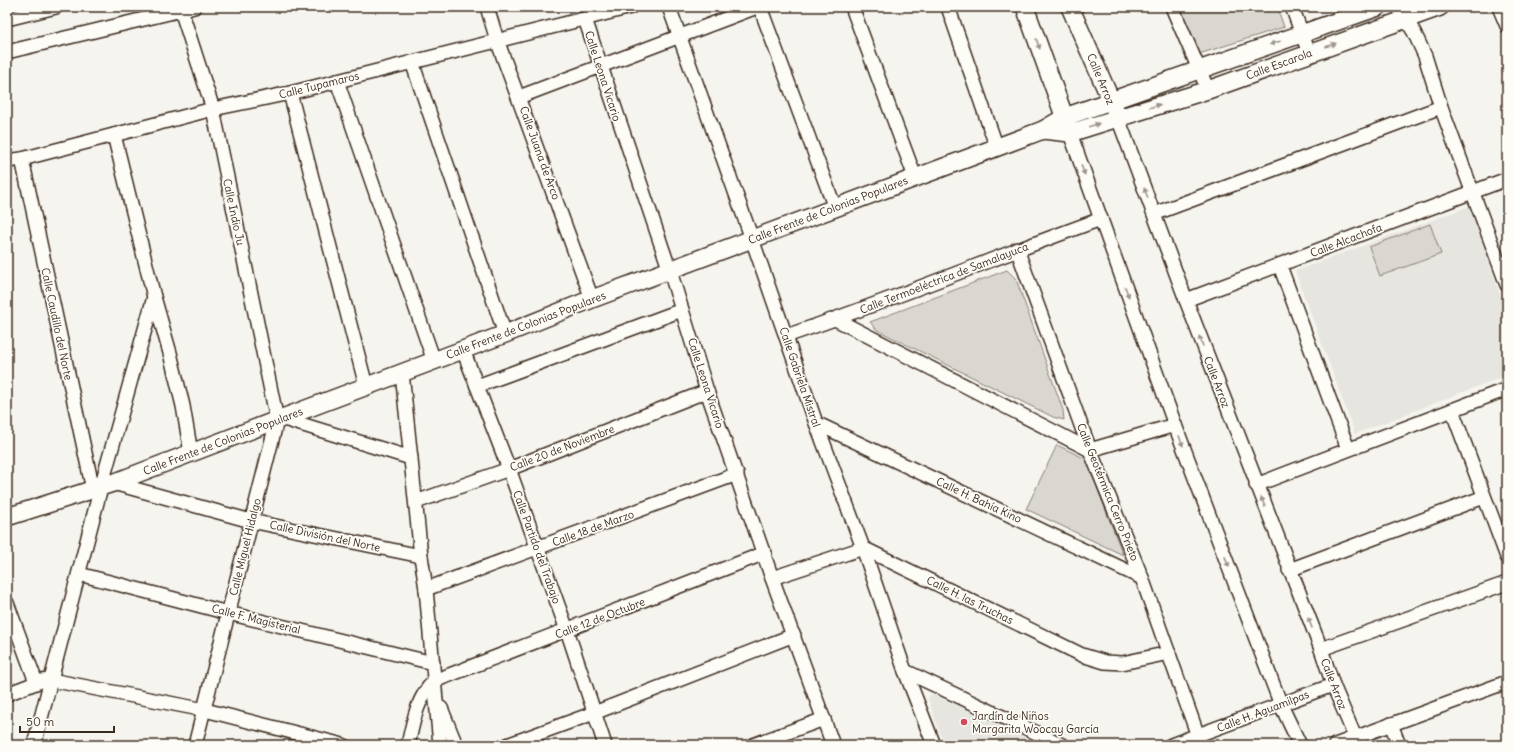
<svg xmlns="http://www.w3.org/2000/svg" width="1514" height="752" font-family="Delius,sans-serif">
	<rect width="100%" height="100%" fill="#f5f4ee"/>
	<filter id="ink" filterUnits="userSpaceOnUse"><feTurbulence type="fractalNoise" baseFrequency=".025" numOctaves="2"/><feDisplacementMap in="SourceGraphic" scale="8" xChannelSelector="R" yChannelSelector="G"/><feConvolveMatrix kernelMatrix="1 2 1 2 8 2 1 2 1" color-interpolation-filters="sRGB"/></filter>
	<g filter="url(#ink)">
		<!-- built -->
		<g fill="#e7e5df">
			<path d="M1470 206 1507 315V375L1355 434 1295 271Z"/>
			<path d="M931 694 942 698 1040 745H944L928 698Z"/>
		</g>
		<!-- green -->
		<g fill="#dad6d0" stroke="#8a8077">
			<path d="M1179 7H1277L1284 27 1199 54Z"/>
			<path d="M1430 224 1441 254 1380 276 1369 247Z"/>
			<path d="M1007 270 1016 279 1063 410 1064 420 1053 417 877 330 870 322Z"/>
			<path d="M1057 445 1086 459 1123 555 1026 509Z"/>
		</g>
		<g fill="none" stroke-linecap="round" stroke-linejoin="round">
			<!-- minor casing -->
			<g stroke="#3b2a1e" stroke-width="16">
				<g id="minor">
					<path d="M180 7 213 109 277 420 195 745"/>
					<path d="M487 7 497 40 592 299"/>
					<path d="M669 7 752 239 816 423 863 548 905 671 934 745"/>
					<path d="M760 7 835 208"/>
					<path d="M852 7 915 177"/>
					<path d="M948 7 997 148"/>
					<path d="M1172 7 1208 90"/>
					<path d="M1292 7 1309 53"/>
					<path d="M1398 7 1414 32 1425 56 1441 107 1507 285"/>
					<path d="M1499 7 1507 26"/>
					<path d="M7 19 56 7"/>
					<path d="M585 19 670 271 707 391 772 578 833 745"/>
					<path d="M7 52 194 7"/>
					<path d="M412 62 505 334"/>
					<path d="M337 81 434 361"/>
					<path d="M290 93 366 386"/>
					<path d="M519 97 757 7"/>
					<path d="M1118 118 1186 300 1321 649 1333 685 1355 737"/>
					<path d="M1070 133 1175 425 1281 705 1300 745"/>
					<path d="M114 135 154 297 170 353 183 406 191 453"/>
					<path d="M22 159 93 490"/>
					<path d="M7 161 22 159 213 109 290 93 631 7"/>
					<path d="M1154 214 1441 107"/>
					<path d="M1017 249 1090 450 1142 578 1198 736"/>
					<path d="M1280 266 1348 449"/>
					<path d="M1186 300 1507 179"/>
					<path d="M835 319 1090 450 1175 425"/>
					<path d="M786 336C892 300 996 257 1101 219"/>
					<path d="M463 350 509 469 567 630 605 745"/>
					<path d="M402 373 421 556 426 589 440 745"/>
					<path d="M477 386 682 310"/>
					<path d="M1452 410 1507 557"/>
					<path d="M281 418 411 458"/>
					<path d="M816 423 1142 578"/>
					<path d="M113 483 251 521 421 556"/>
					<path d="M1256 485 1507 389"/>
					<path d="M416 502 509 469 707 391"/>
					<path d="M1289 570 1484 497"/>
					<path d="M79 574 228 613 433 663"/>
					<path d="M772 578 863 548 1082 655 1105 662 1122 663 1169 653"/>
					<path d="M426 589 737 474"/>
					<path d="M7 603 36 682"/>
					<path d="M1321 649 1507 583"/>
					<path d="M905 671 1062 745"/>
					<path d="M7 694 41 681 51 680 205 710 343 745"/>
					<path d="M441 708 456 745"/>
					<path d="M1391 724 1399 745"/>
					<path d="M34 745 101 487 154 297"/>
					<path d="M408 745C413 722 417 698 434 681L765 553"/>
					<path d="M507 745 594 713 794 635"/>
					<path d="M753 745 824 719"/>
					<path d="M1171 745 1333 685"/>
					<path d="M1335 745 1507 682"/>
				</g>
			</g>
			<!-- major casing -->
			<g stroke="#3b2a1e" stroke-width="20">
				<g id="major">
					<path d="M1025 7 1068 127"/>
					<path d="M1070 7 1116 112"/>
					<path d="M1043 130 1070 133 1118 118 1208 90 1440 7"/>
					<path d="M7 517 113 483 277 420 505 334 592 299 1043 130 1065 117 1378 7"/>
				</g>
			</g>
			<!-- minor -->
			<use href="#minor" stroke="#fdfcf7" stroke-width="13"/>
			<!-- major -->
			<use href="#major" stroke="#fdfcf7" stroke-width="17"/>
		</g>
		<!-- one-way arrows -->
		<defs><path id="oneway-solid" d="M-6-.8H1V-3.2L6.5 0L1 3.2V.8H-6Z"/></defs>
		<g fill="#9c938a">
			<use href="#oneway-solid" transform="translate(1275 43) rotate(161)"/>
			<use href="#oneway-solid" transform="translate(1038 44) rotate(70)"/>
			<use href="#oneway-solid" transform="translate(1331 45) rotate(-19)"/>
			<use href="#oneway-solid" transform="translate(1155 106) rotate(-17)"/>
			<use href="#oneway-solid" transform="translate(1094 125) rotate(-17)"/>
			<use href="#oneway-solid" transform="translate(1083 170) rotate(70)"/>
			<use href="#oneway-solid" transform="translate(1146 193) rotate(-110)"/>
			<use href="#oneway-solid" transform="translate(1127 292) rotate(70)"/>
			<use href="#oneway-solid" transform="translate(1201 341) rotate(-111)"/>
			<use href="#oneway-solid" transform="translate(1181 441) rotate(69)"/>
			<use href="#oneway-solid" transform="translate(1263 502) rotate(-111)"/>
			<use href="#oneway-solid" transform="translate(1227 562) rotate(69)"/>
			<use href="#oneway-solid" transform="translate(1310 623) rotate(-112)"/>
		</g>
	</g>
	<!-- markers -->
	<circle fill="#d1495b" stroke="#fdfcf7" stroke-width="1.5" cx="964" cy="722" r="4"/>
	<g text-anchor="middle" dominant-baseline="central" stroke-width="3.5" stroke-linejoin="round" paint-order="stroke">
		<!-- street labels -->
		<g font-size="11" fill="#3b2a1e" stroke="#fdfcf7">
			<text transform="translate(1279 64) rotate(-20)">Calle Escarola</text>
			<text transform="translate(603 76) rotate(72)">Calle Leona Vicario</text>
			<text transform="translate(1101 79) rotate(67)">Calle Arroz</text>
			<text transform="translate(319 85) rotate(-14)">Calle Tupamaros</text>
			<text transform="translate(540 153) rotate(70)">Calle Juana de Arco</text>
			<text transform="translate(828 210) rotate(-21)">Calle Frente de Colonias Populares</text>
			<text transform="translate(234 212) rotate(78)">Calle Indio Ju</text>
			<text transform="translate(1346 240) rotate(-21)">Calle Alcachofa</text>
			<text transform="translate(944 278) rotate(-21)">Calle Termoeléctrica de Samalayuca</text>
			<text transform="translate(57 324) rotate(78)">Calle Caudillo del Norte</text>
			<text transform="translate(526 325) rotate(-21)">Calle Frente de Colonias Populares</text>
			<text transform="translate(800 377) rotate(71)">Calle Gabriela Mistral</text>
			<text transform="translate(1217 382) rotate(69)">Calle Arroz</text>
			<text transform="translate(706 383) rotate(72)">Calle Leona Vicario</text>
			<text transform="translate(223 441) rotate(-21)">Calle Frente de Colonias Populares</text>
			<text transform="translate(562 448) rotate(-21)">Calle 20 de Noviembre</text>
			<text transform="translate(1108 492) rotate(68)">Calle Geotérmica Cerro Prieto</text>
			<text transform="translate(979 500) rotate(25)">Calle H. Bahía Kino</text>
			<text transform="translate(593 528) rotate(-20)">Calle 18 de Marzo</text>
			<text transform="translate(325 536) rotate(12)">Calle División del Norte</text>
			<text transform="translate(245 547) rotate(-76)">Calle Miguel Hidalgo</text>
			<text transform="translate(537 547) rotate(70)">Calle Partido del Trabajo</text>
			<text transform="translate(970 600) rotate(26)">Calle H. las Truchas</text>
			<text transform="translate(600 618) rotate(-21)">Calle 12 de Octubre</text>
			<text transform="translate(256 619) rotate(14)">Calle F. Magisterial</text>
			<text transform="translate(1334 684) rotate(69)">Calle Arroz</text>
			<text transform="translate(1263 711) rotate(-21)">Calle H. Aguamilpas</text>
		</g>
		<!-- poi labels -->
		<g font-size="11" fill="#3b2a1e" stroke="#fdfcf7" text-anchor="start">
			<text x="972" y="716">Jardín de Niños<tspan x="972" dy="13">Margarita Woocay García</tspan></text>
		</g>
	</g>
	<!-- margin -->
	<rect width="1514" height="752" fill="none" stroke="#fdfcf7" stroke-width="24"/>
	<rect x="12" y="12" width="1490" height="728" fill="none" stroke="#3b2a1e" stroke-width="1.5" filter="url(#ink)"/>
	<!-- scale -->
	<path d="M20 726v6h94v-6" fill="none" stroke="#3b2a1e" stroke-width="2"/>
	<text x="26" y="726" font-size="12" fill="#3b2a1e" stroke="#fdfcf7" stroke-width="3" paint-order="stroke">50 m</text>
</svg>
